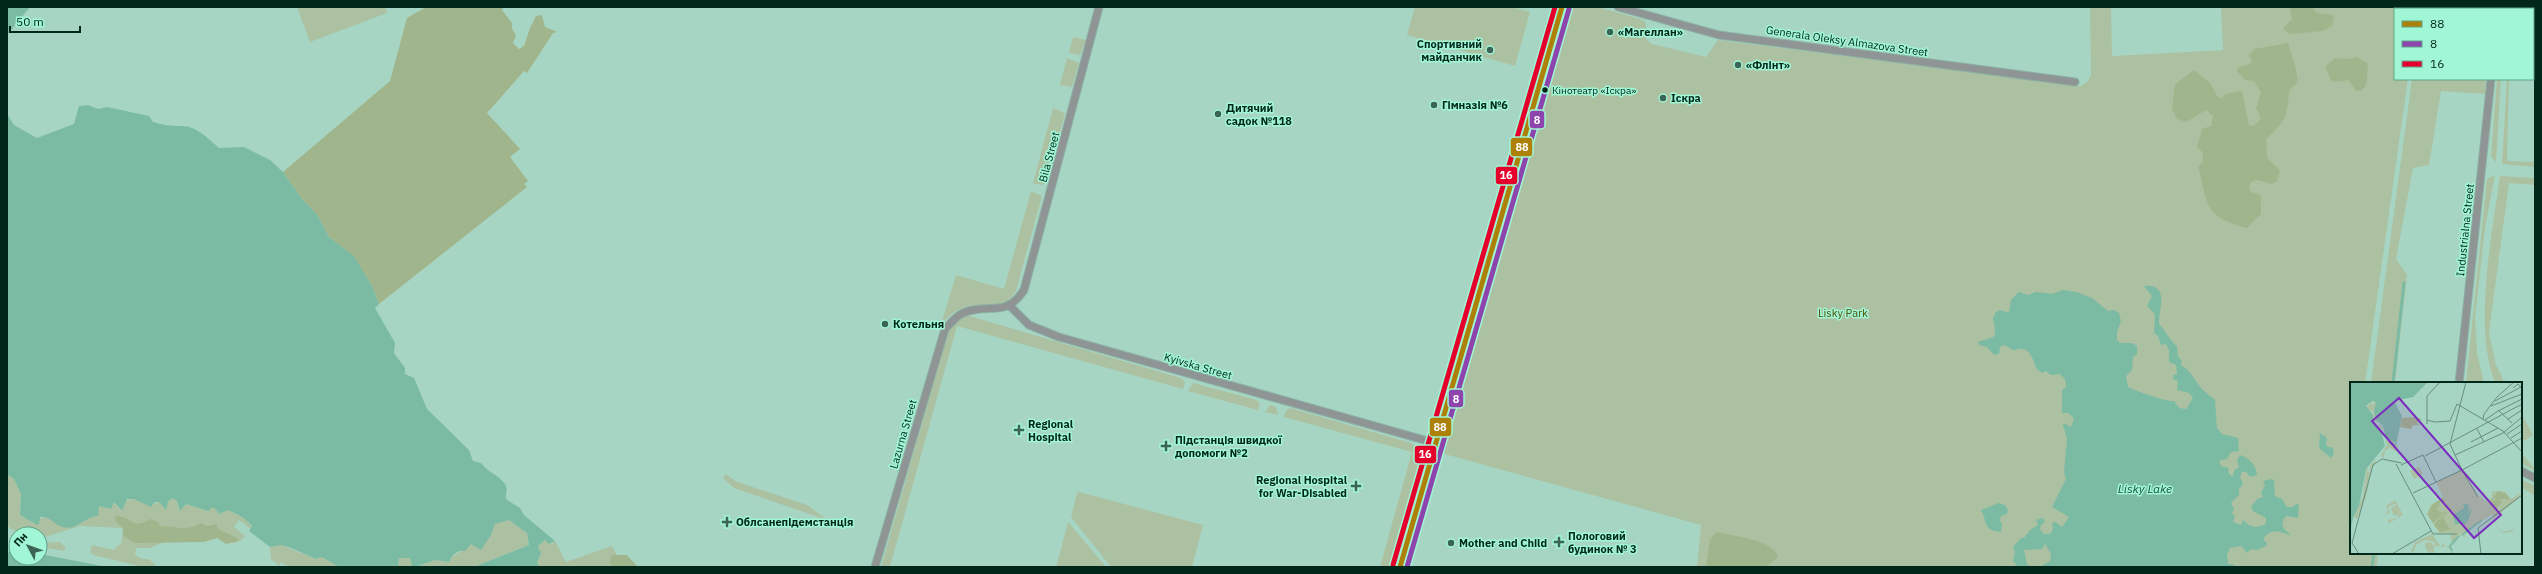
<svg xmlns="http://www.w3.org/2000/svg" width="2542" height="574" font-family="'IBM Plex Sans',sans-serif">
	<rect width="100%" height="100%" fill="#a7d5c4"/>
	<!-- green -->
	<g fill="#acc1a1">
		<path d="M297 7H385L387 13 310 42Z"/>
		<path d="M1415 7H1512L1530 12 1515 66 1407 35Z"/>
		<path d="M1570 7H1598L1643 20 1646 23V39L1652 44 1706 57 1718 40 2080 86 2087 82 2091 75 2090 7H2111L2112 56 2223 50 2221 7H2418V9H2395V79H2408L2365 383H2351V553H2378L2377 567H1697L1701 525 1441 453Z"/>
		<rect x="2419" y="7" width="72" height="2"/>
		<path d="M1073 37 1086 40 1080 55 1069 53Z"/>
		<path d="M1067 58 1079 63 1072 87 1060 85Z"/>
		<path d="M2412 79H2486L2485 94 2441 91 2429 165 2413 168 2396 259 2407 275 2395 383H2371Z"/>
		<path d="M2497 79H2501L2496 162 2491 157Z"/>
		<path d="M2507 79H2509L2507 161 2535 162V167L2502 164Z"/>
		<path d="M1053 108 1065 113 1046 183 1042 185 1033 183Z"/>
		<path d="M2495 175 2485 228 2475 317 2477 353 2484 383H2466L2487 179Z"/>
		<path d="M2500 176 2535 178V185L2509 183 2489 332 2496 365 2505 383H2495C2473 327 2492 235 2500 176Z"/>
		<path d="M1031 191 1042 196 1016 291C1002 313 984 302 963 308 954 310 947 318 941 325L956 275 1004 289Z"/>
		<path d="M966 315 1181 378 1185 382 1183 389 957 326 890 567H881L949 329 959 317Z"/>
		<path d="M1193 383 1257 400 1260 404 1258 410 1188 391Z"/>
		<path d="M1270 405 1276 407 1278 415 1265 412Z"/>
		<path d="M1290 408 1411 443 1421 450 1424 462 1396 562 1391 567H1380L1412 452 1284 417 1285 412Z"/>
		<path d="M2521 413 2533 435 2524 441 2521 436Z"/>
		<path d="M2521 453 2535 469V471L2521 463Z"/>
		<path d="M7 474 14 479 21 494 20 515 33 523C55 505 61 542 87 519 93 514 96 514 99 506L110 509 114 502 121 511 126 500 134 499 150 506 159 502 166 510 168 501 173 498 177 501 179 510 186 504 208 511 213 506 222 512 227 510 245 518 252 527 251 529 239 520 234 527 245 536C238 546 227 544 217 538 198 544 165 537 151 548H136L135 555 142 559H149L157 567H143L93 555 90 552 92 545 114 550 118 545H121L123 528 80 526 42 538 40 534C29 534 15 534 7 525Z"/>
		<path d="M726 474 735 481 807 505 829 521 828 526 824 519 734 488 723 478Z"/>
		<path d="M2521 479 2535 486V496L2521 487Z"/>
		<path d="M1079 492 1203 525 1192 567H1111L1071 517 1077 493Z"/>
		<path d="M509 520 527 533 529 545 474 567H393V565L398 567 399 558H410L415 567 435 560 449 562C455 551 467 551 471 544L481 549 491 535 494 524Z"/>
		<path d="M1068 523H1069L1106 567H1056Z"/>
		<path d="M545 540 552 544 555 541 566 562 612 546 617 555H612L609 562 612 567H539L537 562 541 554 538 546Z"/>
		<path d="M60 542 66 548 64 551 40 547V543Z"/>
		<path d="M281 545 316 559 323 557 339 567H288L281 562 279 566 271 559 270 547Z"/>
	</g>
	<!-- forest -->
	<g fill="#a0b58b">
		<path d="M426 7H504L502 10 512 23V29L516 35 513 43 519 49 524 46 530 28 536 16 542 15 545 27 557 32 553 33 527 73 524 71 487 113 520 149 510 157 528 181 524 184 527 187 379 304 372 286 354 257 329 237 318 216 302 199 283 172 390 81 407 18Z"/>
		<path d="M2290 7H2312L2317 13 2334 15 2332 26 2323 31 2290 34 2283 29 2292 19Z"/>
		<path d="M2288 43 2296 69 2298 82 2289 90C2288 116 2285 122 2266 139L2267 158 2280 170 2277 181 2272 184 2257 180 2251 182 2249 187 2251 192 2261 195V214L2247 228C2204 217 2208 205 2198 166L2203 162V153L2197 147 2202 129 2211 126 2213 116 2206 110 2186 122 2177 119 2172 109 2175 84 2194 70 2211 84 2217 96 2222 98 2225 94 2242 91 2249 126 2255 125 2261 118 2256 108 2261 92 2254 81 2245 80 2237 71 2239 67 2248 65 2252 62 2249 55 2255 49Z"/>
		<path d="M2357 57 2368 64 2366 85 2361 91 2355 90 2349 80 2332 82 2325 67 2335 58 2347 59Z"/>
		<path d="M115 516C132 516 132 531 150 519L158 522 160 526C175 526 188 532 201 523L207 526 217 524 218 529 237 538 238 541 226 544 217 538 204 542 134 543 123 535V528L116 521Z"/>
		<path d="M1717 532C1733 536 1774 540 1778 557L1766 567H1706L1710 539Z"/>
		<path d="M612 555H627L638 567H612L609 562Z"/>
	</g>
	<!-- water -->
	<g fill="#7cbba3">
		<path d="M7 7H30L7 35Z"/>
		<path d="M88 105 98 109 107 107 149 116 153 122C163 125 171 126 181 126 195 125 209 139 219 148L244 147 270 160 283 172 302 199 318 216 329 237 354 256 372 286 379 304 375 308 395 343 394 353 405 368V374L414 378 427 409 469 450 473 461 481 463C488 473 498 474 505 484 509 490 504 495 507 500L520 508 524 515 555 541 549 544 545 540 538 546 541 554 537 562 539 567H474L529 545 527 533 509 520 495 524 491 535 481 550 471 544 465 551C457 550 453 554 449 562L435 560 415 567 412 566 410 558H399L398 567 393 565V567H339L322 557 316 559 291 548 281 545 270 547 249 531 252 526C244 517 238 514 227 510L220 514 213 507 208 511 186 504 180 511 177 501 173 498 168 501 166 510 159 502H155L151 507 134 499H127L122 511 114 502 111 509 99 506 98 516C85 516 78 531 63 527 54 525 51 516 40 517L39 524 37 525 20 515 21 494 14 479 7 474V114L14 125 37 138 74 124 79 106Z"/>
		<path d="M2144 286C2171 283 2158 311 2159 324 2167 332 2169 340 2177 346L2178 356 2182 361 2181 365C2189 368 2197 384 2203 390 2207 394 2212 397 2215 400L2217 428 2222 434 2238 438 2239 451 2231 452 2227 459 2219 461 2221 466 2229 468 2228 472 2232 477 2235 469 2239 468 2237 460 2240 455C2249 458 2256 465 2257 475L2250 477 2246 472H2242L2240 477 2243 484 2239 489V495L2231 503 2234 509 2232 514 2235 516 2233 522 2241 525 2243 520C2253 529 2255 528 2266 524V518L2253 511 2251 507 2257 499 2263 497 2261 493 2265 486 2263 481 2272 479 2274 480 2275 496 2282 499 2287 507H2293L2296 504 2299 505 2298 518 2286 516C2279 524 2283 529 2291 535 2277 532 2273 527 2263 539L2267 543 2266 546 2257 550 2251 549 2247 553 2241 546 2230 548 2227 555 2228 564H2233L2234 567H2040L2050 561 2051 554 2045 544 2042 549 2024 550 2027 564 2032 567H2015L2016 564 2013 561 2015 552 2013 547 2021 538H2024L2030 530 2038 525 2036 520 2043 518 2045 522 2041 525 2040 529 2044 534H2050L2053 529 2052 523 2055 522 2062 527 2069 517 2052 507 2066 479 2064 472 2067 439 2063 425 2064 423 2071 427 2074 418 2068 413H2062V390L2066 387 2065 379 2060 374 2051 375 2046 371 2042 373 2036 368C2034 362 2030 347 2019 349 2017 349 2015 351 2013 350L2005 345 2000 347 1999 354 1994 355 1987 347 1979 345 1978 342C1997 335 1997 341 1993 318L1996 312 2000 310 2009 313 2011 300 2019 292 2028 295 2036 292 2052 294 2063 290 2076 292 2092 298 2108 311 2114 310 2119 313 2121 321 2117 332V340L2120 343H2132L2137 346V354L2133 357 2132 370 2126 376 2128 387C2137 391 2166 402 2174 401L2179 408 2186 409 2193 398 2189 393 2177 390 2178 381 2173 379V375L2177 374 2176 365 2169 362V350L2166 344 2161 345 2158 336 2154 333 2155 314 2147 306 2152 296Z"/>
		<path d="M2320 433 2327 438 2326 446 2333 448 2334 454 2331 458 2319 448Z"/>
		<path d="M1999 503 2005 505 2008 510 2007 514 2001 516 2000 521 2002 524 2001 532C1982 530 1988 522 1981 510Z"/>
		<path d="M16 551V558H40V554L107 567H7V552Z"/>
	</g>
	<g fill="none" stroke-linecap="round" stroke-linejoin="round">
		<!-- stream -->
		<g stroke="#7cbba3" stroke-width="3">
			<path d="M2393 383 2404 283"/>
			<path d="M2372 567 2374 553"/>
		</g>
		<!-- minor casing -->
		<g stroke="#8cb2a5" stroke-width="9">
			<g id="minor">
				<path d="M1618 7 1719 35 2075 82"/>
				<path d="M2497 9V7"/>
				<path d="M1009 305 1029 325 1059 337 1435 443"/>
				<path d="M2459 383 2491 79"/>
				<path d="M2521 471 2535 478"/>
				<path d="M875 567 945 329C950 324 956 316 963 313 989 302 1005 319 1024 290L1099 7"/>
			</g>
		</g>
		<!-- secondary casing -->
		<g stroke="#8cb2a5" stroke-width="12">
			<path id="secondary" d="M1400 567 1562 7"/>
		</g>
		<!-- minor -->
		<use href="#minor" stroke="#8f9494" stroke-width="7"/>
		<!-- secondary -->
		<use href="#secondary" stroke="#889491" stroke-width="10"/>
		<!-- bus-1 casing -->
		<g stroke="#a0f6d5" stroke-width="8">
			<path id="bus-1" d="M1400 567 1562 7"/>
		</g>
		<!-- bus-2 casing -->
		<g stroke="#a0f6d5" stroke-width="8">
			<path id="bus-2" d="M1407 567 1569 9"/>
		</g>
		<!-- bus-3 casing -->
		<g stroke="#a0f6d5" stroke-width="8">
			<path id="bus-3" d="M1393 565 1555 7"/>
		</g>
		<!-- bus-1 -->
		<use href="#bus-1" stroke="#ad8008" stroke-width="5"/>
		<!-- bus-2 -->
		<use href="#bus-2" stroke="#8e44ad" stroke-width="5"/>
		<!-- bus-3 -->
		<use href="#bus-3" stroke="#e4002b" stroke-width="5"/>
	</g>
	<!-- markers -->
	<g fill="#3b6456" stroke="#a0f6d5" stroke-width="1.5">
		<circle cx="1610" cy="32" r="4"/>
		<circle cx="1490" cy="50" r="4"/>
		<circle cx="1738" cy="65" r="4"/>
		<circle cx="1663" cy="98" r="4"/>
		<circle cx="1434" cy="105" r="4"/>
		<circle cx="1218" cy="114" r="4"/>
		<circle cx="885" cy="324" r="4"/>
		<path d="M1017 424h4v4h4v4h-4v4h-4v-4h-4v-4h4z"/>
		<path d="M1164 440h4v4h4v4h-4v4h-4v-4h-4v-4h4z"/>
		<path d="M1354 480h4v4h4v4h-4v4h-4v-4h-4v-4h4z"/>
		<path d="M725 516h4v4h4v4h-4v4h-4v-4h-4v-4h4z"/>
		<path d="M1557 536h4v4h4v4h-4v4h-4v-4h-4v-4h4z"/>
		<circle cx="1451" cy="543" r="4"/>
	</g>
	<circle fill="#01271b" stroke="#a0f6d5" stroke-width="1.5" cx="1545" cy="90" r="3.5"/>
	<g text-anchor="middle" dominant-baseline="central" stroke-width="3" stroke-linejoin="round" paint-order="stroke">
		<!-- bus labels -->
		<g font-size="10" fill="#01271b" stroke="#a0f6d5" text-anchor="start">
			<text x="1552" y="90">Кінотеатр «Іскра»</text>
		</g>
		<!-- poi labels -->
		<g font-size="11" font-weight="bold" fill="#01271b" stroke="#a0f6d5" text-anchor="start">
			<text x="1618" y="32">«Магеллан»</text>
			<text x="1482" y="44" text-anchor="end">Спортивний<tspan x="1482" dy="13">майданчик</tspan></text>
			<text x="1746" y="65">«Флінт»</text>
			<text x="1671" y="98">Іскра</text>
			<text x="1442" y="105">Гімназія №6</text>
			<text x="1226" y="108">Дитячий<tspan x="1226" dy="13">садок №118</tspan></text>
			<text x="893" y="324">Котельня</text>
			<text x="1028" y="424">Regional<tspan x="1028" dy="13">Hospital</tspan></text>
			<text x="1175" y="440">Підстанція швидкої<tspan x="1175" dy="13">допомоги №2</tspan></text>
			<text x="1347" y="480" text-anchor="end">Regional Hospital<tspan x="1347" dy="13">for War-Disabled</tspan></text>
			<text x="736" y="522">Облсанепідемстанція</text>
			<text x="1568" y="536">Пологовий<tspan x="1568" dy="13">будинок № 3</tspan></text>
			<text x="1459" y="543">Mother and Child</text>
		</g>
		<!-- street labels -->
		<g font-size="11" fill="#01271b" stroke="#a0f6d5">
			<text transform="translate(1847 41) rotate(8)">Generala Oleksy Almazova Street</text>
			<text transform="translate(1049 157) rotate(-75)">Bila Street</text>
			<text transform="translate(2465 230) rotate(-84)">Industrialna Street</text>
			<text transform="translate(1198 366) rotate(16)">Kyivska Street</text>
			<text transform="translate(903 434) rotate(-74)">Lazurna Street</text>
		</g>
		<!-- park labels -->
		<g font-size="11" fill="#514f00" stroke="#a0f6d5">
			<text x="1843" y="313">Lisky Park</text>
		</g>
		<!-- water labels -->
		<g font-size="12" font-style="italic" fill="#19523f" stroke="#a0f6d5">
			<text x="2145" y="488">Lisky Lake</text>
		</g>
	</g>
	<!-- overview -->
	<g transform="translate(2350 382)">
		<rect width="172" height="172" fill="#a7d5c4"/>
		<path d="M22 19V24L25 19 27 21 24 29 26 38 35 48 29 46V41L23 38V30L16 26ZM39 56 45 61 39 59V61L46 62 48 66 45 69 40 66 35 69 34 76 41 78 33 76 31 72 29 76 37 63 36 58ZM27 77 21 88 16 114 7 137 4 135 13 114 16 88 19 84 17 89 20 90V83ZM69 85 73 92 64 97 60 89ZM112 88 129 115 137 110 131 115 136 120 142 115V109L155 110 161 117 172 110 167 116 172 114 142 138 152 150 165 147 162 149H167L153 151 150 149 142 138 143 132 113 151 118 157 111 152H107L111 153 100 164 104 172H100L102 169 97 165 102 161 100 152 84 151 89 150 77 133 80 124 93 115 86 100ZM45 118 53 133 39 141 37 138 47 136 49 132 44 134 42 129 41 126 46 123 45 122 38 125 40 130 35 134 38 128 36 124ZM82 152 90 164H92V160L96 165 86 164 83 167 85 170 80 172 81 169 79 171 75 165 76 160 82 161 84 165 85 160 75 158 66 163 63 172 59 163 62 168 65 160Z" fill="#acc1a1"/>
		<path d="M64 35 72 37 67 41 70 43H63L61 47 50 45 52 36ZM148 109 155 111 160 117H148L152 120 147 126 139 122 142 120 141 116 143 119 147 117 143 116ZM93 116 95 120 90 119 89 125 86 126 90 131 95 129 83 141 78 132 82 123ZM96 129 97 131 93 135 100 148 90 150 84 143Z" fill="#a0b58b"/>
		<path d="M0 0H78L63 15 44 19 52 34 46 63 39 62V58L45 62V60L36 56 33 44 26 38 24 29 26 20 22 19 16 24 23 33V38L32 52 35 64 16 87 9 124 3 136 0 151ZM113 121 119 123 118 133 120 128 122 127 118 139 115 140 118 142H105L103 133 114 126Z" fill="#7cbba3"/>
		<path fill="none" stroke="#7cbba3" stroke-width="2" d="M112 153 132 138M102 169 100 164 109 154"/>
		<path fill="none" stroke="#658f80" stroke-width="1" d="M163 6 168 2 172 7M145 19 171 5M141 24 172 12M148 28 162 41M133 37 134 32 147 15 164 0M158 37 172 28M77 38 85 40 100 39 107 22 153 49 172 70M135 38 148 29 172 17M77 42V14L90 0M127 47 134 60M157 52 172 42M161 56 172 49M121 60 148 46M105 73 153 51 172 35M75 74 172 22M46 82 83 152H107M51 83 73 73 86 100M63 111 112 88 100 62 116 0M128 115 112 88 172 56M9 172 2 161 23 83 32 77 52 81M42 172 81 149M131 172 128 146 172 113"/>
		<path fill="#7b2cbf" fill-opacity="0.15" stroke="#7b2cbf" stroke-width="2" d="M49 16 151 133 124 156 22 39Z"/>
		<rect width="172" height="172" fill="none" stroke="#01271b" stroke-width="2"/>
	</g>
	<g stroke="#a0f6d5" stroke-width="1.5">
		<rect x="1529" y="110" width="16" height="19" rx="4" fill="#8e44ad"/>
		<rect x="1510" y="137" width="23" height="20" rx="4" fill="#ad8008"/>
		<rect x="1495" y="166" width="23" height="19" rx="4" fill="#e4002b"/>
		<rect x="1448" y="389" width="16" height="19" rx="4" fill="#8e44ad"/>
		<rect x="1429" y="417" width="23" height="20" rx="4" fill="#ad8008"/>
		<rect x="1414" y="445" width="23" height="19" rx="4" fill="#e4002b"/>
	</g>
	<g font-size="11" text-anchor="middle" font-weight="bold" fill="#fff">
		<text x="1537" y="124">8</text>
		<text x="1522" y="151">88</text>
		<text x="1506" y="179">16</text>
		<text x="1456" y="403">8</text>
		<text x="1440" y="431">88</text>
		<text x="1425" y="458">16</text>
	</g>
	<!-- border -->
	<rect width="2542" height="574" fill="none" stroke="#01271b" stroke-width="16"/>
	<!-- legend -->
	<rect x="2394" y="8" width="140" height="72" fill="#a0f6d5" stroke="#60a38b"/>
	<rect x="2402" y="21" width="20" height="6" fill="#ad8008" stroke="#60a38b"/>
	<text x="2430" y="28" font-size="12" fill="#01271b">88</text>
	<rect x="2402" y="41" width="20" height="6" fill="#8e44ad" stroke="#60a38b"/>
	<text x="2430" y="48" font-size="12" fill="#01271b">8</text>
	<rect x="2402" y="61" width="20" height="6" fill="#e4002b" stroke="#60a38b"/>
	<text x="2430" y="68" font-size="12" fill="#01271b">16</text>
	<!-- north arrow -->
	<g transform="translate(28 546) rotate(311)"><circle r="19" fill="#a0f6d5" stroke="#60a38b"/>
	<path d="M0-3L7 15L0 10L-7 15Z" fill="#3b6456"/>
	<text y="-6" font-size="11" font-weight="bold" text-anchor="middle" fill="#01271b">Пн</text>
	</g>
	<!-- scale -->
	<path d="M10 26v6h70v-6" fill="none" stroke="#01271b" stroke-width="2"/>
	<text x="16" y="26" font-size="12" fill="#01271b" stroke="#a0f6d5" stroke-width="3" paint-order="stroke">50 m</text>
</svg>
